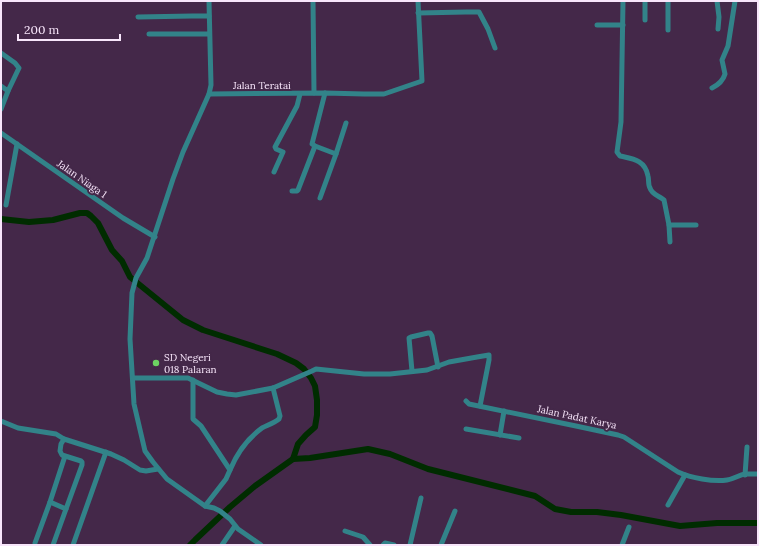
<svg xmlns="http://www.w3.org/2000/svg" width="759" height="546" font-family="Lora,serif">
	<rect width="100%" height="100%" fill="#442849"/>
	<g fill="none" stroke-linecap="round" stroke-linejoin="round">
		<!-- river -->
		<g stroke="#002c00" stroke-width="6">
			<path d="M1 219 29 222 53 220 80 213H87L91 216 98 223 112 250 122 261 130 277 183 320 203 330 277 354 296 363 304 369 311 378 315 386 317 400V415L315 427 306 435 298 444 293 459"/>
			<path d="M190 545 195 540 230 507 255 486 293 459 310 458 368 449 390 454 428 469 535 496 555 509 571 512H597L621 515 680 526 717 523H758"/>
		</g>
		<!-- minor -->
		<g stroke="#328389" stroke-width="5">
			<path d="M209 1 211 85 209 94 183 152 173 179 147 258 136 278 132 293 130 339 134 404 145 451 153 462 162 473 167 479 205 506 214 508 220 511 230 519 238 529 261 545"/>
			<path d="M313 1 314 93"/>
			<path d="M623 1 621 122 617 152 620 156C633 159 645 160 648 176 649 180 648 185 650 188 652 195 660 196 664 200L669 225 670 242"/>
			<path d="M645 1V20"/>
			<path d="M668 1V30"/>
			<path d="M717 1 719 17 718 29"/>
			<path d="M418 13 466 12H479L488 29 495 48"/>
			<path d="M138 17 192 16H209"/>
			<path d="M597 25H623"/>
			<path d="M149 34H209"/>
			<path d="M1 53 15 63 19 68 8 91"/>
			<path d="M1 86 8 91 1 109"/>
			<path d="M712 88C718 85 723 81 725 74L722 60 728 46 735 1"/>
			<path d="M325 93 312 144 315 146 336 154 346 123"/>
			<path d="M209 94 325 93 364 94H384L422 81 418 1"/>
			<path d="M1 133 123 218 155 237"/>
			<path d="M274 172 283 152 276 149 275 147 297 106 300 94"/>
			<path d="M292 191H297L298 190 315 146"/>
			<path d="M320 198 336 154"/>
			<path d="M6 205 17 144"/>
			<path d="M669 225H696"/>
			<path d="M412 371 409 338 411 337 428 333H430L432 336 438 367"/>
			<path d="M133 378H188L217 392 227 394 236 395 273 388 312 371 316 369 364 374H390L427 370 449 362 477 357 489 355V360L480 406"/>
			<path d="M193 380V419L201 426 230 470 226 479 205 506"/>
			<path d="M466 401 469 404 576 426 618 435 624 437 678 472C691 478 713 482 727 480 734 479 739 475 745 474 749 474 754 474 758 474"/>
			<path d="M1 421 18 428 56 434 64 439"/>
			<path d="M466 429 519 438"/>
			<path d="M500 435 504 411"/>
			<path d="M65 456 50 502 66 509 82 465V462L81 461 62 455 60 451 61 444 64 439 111 454 124 460 140 470 146 471 158 469"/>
			<path d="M230 470C237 453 247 439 262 428 268 425 274 423 279 419L280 416 273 388"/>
			<path d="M745 475 747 447"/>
			<path d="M668 505 685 475"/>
			<path d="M345 531 363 537 370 545"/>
			<path d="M35 543 50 502"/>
			<path d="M53 545 66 509"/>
			<path d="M73 545 106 452"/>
			<path d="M222 545 235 526"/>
			<path d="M383 545 385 543 394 545"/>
			<path d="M410 545 421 498"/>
			<path d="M441 545 455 511"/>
			<path d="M622 545 629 527"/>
		</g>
	</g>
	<!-- markers -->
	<circle fill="#6dd362" stroke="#442849" stroke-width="1.5" cx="156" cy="363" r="4"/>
	<g text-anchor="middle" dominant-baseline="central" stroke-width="4" stroke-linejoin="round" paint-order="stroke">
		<!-- street labels -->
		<g font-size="10" fill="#f8e6fb" stroke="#442849">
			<text x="262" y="85">Jalan Teratai</text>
			<text transform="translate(82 179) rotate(35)">Jalan Niaga 1</text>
			<text transform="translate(577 417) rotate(12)">Jalan Padat Karya</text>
		</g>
		<!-- poi labels -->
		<g font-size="10" fill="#f8e6fb" stroke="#442849" text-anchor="start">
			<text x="164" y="357">SD Negeri<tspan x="164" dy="12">018 Palaran</tspan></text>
		</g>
	</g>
	<!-- border -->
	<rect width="759" height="546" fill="none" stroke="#f8e6fb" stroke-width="4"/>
	<!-- scale -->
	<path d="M18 34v6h102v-6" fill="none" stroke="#f8e6fb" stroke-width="2"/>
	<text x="24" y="34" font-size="12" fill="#f8e6fb" stroke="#442849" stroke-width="3" paint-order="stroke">200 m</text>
</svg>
